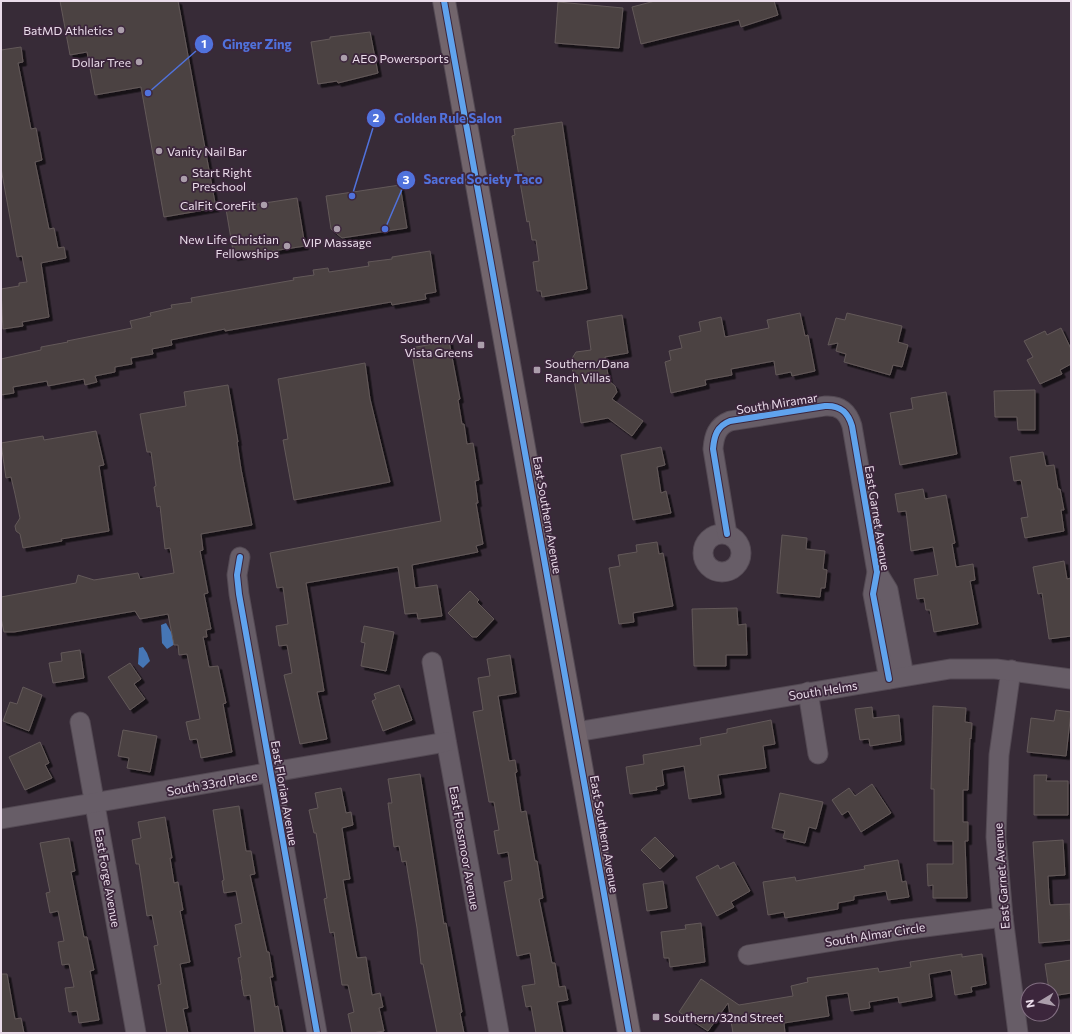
<svg xmlns="http://www.w3.org/2000/svg" width="1072" height="1034" font-family="Commissioner,sans-serif">
	<defs>
		<filter id="shadow"><feDropShadow dx="3.5" dy="3.5" stdDeviation="0" flood-color="#0009"/></filter>
	</defs>
	<rect width="100%" height="100%" fill="#372b37"/>
	<!-- water -->
	<g fill="#4676b5">
		<path d="M166 623 174 637 175 644 167 649 162 643 161 625Z"/>
		<path d="M143 647 147 653 150 661 143 668 138 664 139 648Z"/>
	</g>
	<!-- building -->
	<g fill="#4b4242" stroke="#635959" filter="url(#shadow)">
		<path d="M60 1H178L216 208 164 217 141 87 95 95 87 52 70 55Z"/>
		<path d="M655 1H774L778 15 741 27 739 20 641 44 632 7Z"/>
		<path d="M558 2 623 8 619 48 555 43Z"/>
		<path d="M370 32 378 73 338 83 337 81 318 84 311 42 330 39V37Z"/>
		<path d="M21 47 23 62 18 63 31 129 36 128 42 160 35 162 49 229 54 228 58 248 64 247 66 258 41 263 49 317 22 322 23 326 3 329 1 289 19 286V283L27 282 22 256 17 257 1 168V50Z"/>
		<path d="M562 122 587 289 542 297 541 291H537L533 262 539 261 536 240H532L529 221 527 222 512 136 515 135 514 129Z"/>
		<path d="M400 185 407 228 342 238 331 229 326 196Z"/>
		<path d="M297 198 305 246 234 257 226 209Z"/>
		<path d="M430 251 436 292 425 294 426 299 392 305 391 302 225 331V329L171 340 172 345 152 349 153 354 131 358 132 364 115 367V372L95 376 97 382 85 385 84 379 48 386 47 381 13 387 14 393 1 395V359L41 350V347L68 342 67 341 132 328 130 321 151 316 150 313 172 308 171 305 192 302 191 298 294 280 293 278 314 275 313 270 328 268 329 272 369 266 368 262 392 259V257Z"/>
		<path d="M800 313 805 336 808 335 815 371 792 376 791 372 776 375 774 361 731 369 732 375 705 380 706 385 671 393 665 362 671 360 669 351 682 348 679 336 701 331 699 322 721 317 725 337 769 328 767 320Z"/>
		<path d="M847 313 902 326 898 342 908 345 902 367 893 365 890 375 844 362 846 354 836 351 838 343 828 345 836 318 845 320Z"/>
		<path d="M622 315 628 353 605 357 609 381 615 386 617 392 612 399 643 421 632 436 608 418 581 423 571 360 576 352 591 350 587 321Z"/>
		<path d="M1061 328 1071 349V364L1060 370 1062 374 1040 384 1027 360 1033 357 1024 341 1045 331 1047 335Z"/>
		<path d="M449 341 460 399 458 400 462 424H464L467 444 473 443 479 480 475 481 478 503H476L483 544 476 546 478 552 412 565 415 588 437 585 442 616 418 619 417 613 405 614 398 567 306 583 324 691 317 692 327 739 300 744 284 675 292 673 287 645 279 646 276 626 288 624 283 587 277 588 270 553 441 521 411 348Z"/>
		<path d="M365 363 370 399 390 482 294 500 283 440 288 439 278 379Z"/>
		<path d="M228 385 238 442H237L241 469 252 525 201 534 203 550 200 551 208 593 204 594 211 629 206 630 207 637H203L209 667 218 666 226 703 223 704 232 752 201 758 197 739 190 740 186 722 200 719 187 654 179 655 178 645H174L168 614 140 619 135 611 14 632H4L1 618V597L76 583 78 575 94 580 138 573 140 579 174 573 170 548 165 549 160 506 157 507 154 487 156 486 151 452H147L140 414 186 406 184 392Z"/>
		<path d="M1035 390V430H1018L1017 417H995L994 391Z"/>
		<path d="M946 392 957 454 900 465 890 413 913 409 911 398Z"/>
		<path d="M96 431 104 465 99 466 109 531 61 539 62 541 23 548 20 534 16 531 15 526 20 518 15 494 11 477 6 478 1 443 43 436 44 440Z"/>
		<path d="M661 447 665 465 657 467 661 493 666 491 671 513 633 520 621 455Z"/>
		<path d="M1043 452 1046 466 1054 465 1058 489H1060L1064 510H1061L1064 531 1025 538 1021 518 1028 517 1021 480 1014 481 1010 457Z"/>
		<path d="M923 489 925 499 946 495 955 543 952 544 956 567 973 564 975 580 970 581 978 624 934 632 930 610H926L924 598 917 599 914 579 938 575 933 547 911 551 906 511 898 512 895 494Z"/>
		<path d="M782 535 807 538 806 549 825 551 823 569 827 570 825 588H821L820 597 777 593Z"/>
		<path d="M657 542 659 554 663 553 673 606 633 613 634 622 619 624 609 568 620 566 618 555 637 552 636 545Z"/>
		<path d="M1064 561 1067 579 1071 578V636L1049 639 1042 593 1038 594 1033 567Z"/>
		<path d="M470 591 479 600 477 602 494 619 477 637H472L448 613Z"/>
		<path d="M737 608 738 625 746 624 747 655H726V666H694L692 609Z"/>
		<path d="M364 626 394 632 386 671 361 666 365 643 361 642Z"/>
		<path d="M80 650 84 678 53 683 49 663 62 661 61 653Z"/>
		<path d="M510 655 516 693 498 696 509 761 515 760 517 772 515 773 521 812 526 811 535 861H537L543 898 539 899 552 963H555L559 987 565 986 568 1000 557 1002 563 1033H536L531 1006 526 1007 522 986 535 984 530 953 517 956 504 882 512 880 508 852 498 854 494 831 499 830 494 802H489L473 712 483 710 478 678 490 676 487 659Z"/>
		<path d="M130 663 141 679 134 684 145 699 130 710 108 677Z"/>
		<path d="M399 685 412 720 383 731 372 701 376 699 374 694Z"/>
		<path d="M23 687 42 695 29 731 3 721 10 702 17 704Z"/>
		<path d="M933 706 966 708 965 722 972 723 971 739 970 738 968 790H963V822H968V841H965L967 898H933V885L928 886 927 864H953V841H934V789H931Z"/>
		<path d="M872 707 873 718 899 715 901 741 870 746 869 739 860 740 855 709Z"/>
		<path d="M1056 710 1071 712 1066 756 1027 752 1031 718 1054 721Z"/>
		<path d="M771 720 775 744 763 746 766 768 718 775 721 794 689 799 684 766 662 770 664 785 656 787 657 790 630 794 626 767 644 764 643 755 701 745 700 738 727 733V729Z"/>
		<path d="M123 730 157 736 150 772 127 768 129 758 118 756Z"/>
		<path d="M40 742 49 763 45 765 52 778 25 790 9 757Z"/>
		<path d="M420 774 444 924 446 923 462 1012 460 1013 464 1033H437L423 964H421L417 928 406 861 402 862 399 846 394 847 388 803H392L388 779Z"/>
		<path d="M1034 775H1047L1046 781H1068V815H1034Z"/>
		<path d="M872 784 891 813 861 832 848 811 842 815 832 800 849 788 855 796Z"/>
		<path d="M341 788 346 813 351 812 353 825 342 828 350 879 343 880 354 943 357 958 366 957 372 995 380 993 383 1007 379 1008 384 1031 372 1033H352L348 1014 354 1012 348 985H342L334 932 330 933 324 899 327 898 316 833H314L309 810 318 808 315 793Z"/>
		<path d="M780 793 823 802 816 829 809 827 805 843 783 838 785 831 772 828Z"/>
		<path d="M239 806 246 851H251L255 874 250 875 267 952H269L273 977H270L275 1007 278 1006 283 1033H255L250 995 244 996 241 980H242L238 958 241 957 235 925 242 923 236 891 224 893 222 881 224 880 213 810Z"/>
		<path d="M165 817 172 858H170L174 883 178 882 183 910 180 911 190 962 180 964 188 1008 183 1009 188 1033H167L158 985 161 984 154 946 158 945 152 915 147 916 139 864H136L132 840 141 838 138 822Z"/>
		<path d="M655 837 674 856 660 869 641 850Z"/>
		<path d="M69 838 75 871 71 872 84 937H87L94 970 90 971 99 1020 79 1023 77 1011 69 1012 65 988 74 987 69 964 62 965 58 942 64 941 58 911 50 913 46 893 50 892 40 843Z"/>
		<path d="M1063 840 1065 875 1048 876 1049 898 1050 905 1070 904 1071 940 1039 943 1033 842Z"/>
		<path d="M898 860 902 882 906 881 909 897 888 900 886 891 854 896V900L838 903V909L785 918 784 912 768 915 763 882 795 877 796 881 865 869 864 866Z"/>
		<path d="M734 862 750 891 731 902 734 907 717 916 696 877 718 865 720 869Z"/>
		<path d="M663 881 667 908 647 911 643 884Z"/>
		<path d="M701 923 705 962 670 967 669 958H664L661 932 686 929 685 925Z"/>
		<path d="M962 954V957L982 954 986 984 971 987 972 992 955 995 951 970 929 974 932 997 899 1003 898 997 869 1002 870 1008 851 1011 848 993 826 996 829 1016 784 1023 785 1033H733L728 1003 708 1031 679 1012 701 979 739 1005 793 996 791 986 808 982 807 978 878 968 879 972 911 967 910 962Z"/>
		<path d="M1071 960V993L1052 996V990H1049L1045 964Z"/>
		<path d="M1 974H7L15 1019 21 1018 24 1033H1Z"/>
	</g>
	<g fill="none" stroke-linecap="round" stroke-linejoin="round">
		<!-- minor casing -->
		<g stroke="#534953" stroke-width="21">
			<g id="minor">
				<circle cx="722" cy="553" r="19"/>
				<path d="M727 534 713 449C714 436 717 426 730 421L825 406C840 405 848 412 852 426L877 572 873 594 889 679"/>
				<path d="M240 557 237 575 239 594 317 1033"/>
				<path d="M877 572 888 590 904 676"/>
				<path d="M432 662 499 1033"/>
				<path d="M1011 670 999 755 996 837 1003 917 1018 1033"/>
				<path d="M808 692 818 754"/>
				<path d="M80 722 136 1033"/>
				<path d="M576 732 950 669H996L1071 679"/>
				<path d="M1 819 446 742"/>
				<path d="M748 955 901 930 1003 917"/>
			</g>
		</g>
		<!-- major casing -->
		<g stroke="#534953" stroke-width="24">
			<path id="major" d="M444 1 629 1033"/>
		</g>
		<!-- minor -->
		<use href="#minor" stroke="#675d67" stroke-width="19"/>
		<!-- major -->
		<use href="#major" stroke="#72656c" stroke-width="22"/>
		<!-- cycleway casing -->
		<g stroke="#3c263c" stroke-width="8">
			<g id="cycleway">
				<path d="M444 1 629 1033"/>
				<path d="M727 534 713 449C714 436 717 426 730 421L825 406C840 405 848 412 852 426L877 572 873 594 889 679"/>
				<path d="M240 557 237 575 239 594 317 1033"/>
			</g>
		</g>
		<!-- cycleway -->
		<use href="#cycleway" stroke="#60a3ed" stroke-width="6"/>
	</g>
	<!-- markers -->
	<g fill="#ab9eab" stroke="#3c263c" stroke-width="1.5">
		<circle cx="121" cy="30" r="4"/>
		<circle cx="344" cy="58" r="4"/>
		<circle cx="139" cy="62" r="4"/>
		<circle cx="159" cy="151" r="4"/>
		<circle cx="184" cy="179" r="4"/>
		<circle cx="264" cy="205" r="4"/>
		<circle cx="337" cy="229" r="4"/>
		<circle cx="287" cy="246" r="4"/>
		<rect x="477" y="341" width="8" height="8" rx="2"/>
		<rect x="533" y="366" width="8" height="8" rx="2"/>
		<rect x="652" y="1013" width="8" height="8" rx="2"/>
	</g>
	<g text-anchor="middle" dominant-baseline="central" stroke-width="3.5" stroke-linejoin="round" paint-order="stroke">
		<!-- poi labels -->
		<g font-size="12" fill="#eadcea" stroke="#3c263c" text-anchor="end">
			<text x="113" y="30">BatMD Athletics</text>
			<text x="352" y="58" text-anchor="start">AEO Powersports</text>
			<text x="131" y="62">Dollar Tree</text>
			<text x="167" y="151" text-anchor="start">Vanity Nail Bar</text>
			<text x="192" y="172" text-anchor="start">Start Right<tspan x="192" dy="14">Preschool</tspan></text>
			<text x="256" y="205">CalFit CoreFit</text>
			<text x="279" y="239">New Life Christian<tspan x="279" dy="14">Fellowships</tspan></text>
			<text x="337" y="242" text-anchor="middle">VIP Massage</text>
			<text x="473" y="338">Southern/Val<tspan x="473" dy="14">Vista Greens</tspan></text>
			<text x="545" y="363" text-anchor="start">Southern/Dana<tspan x="545" dy="14">Ranch Villas</tspan></text>
			<text x="664" y="1017" text-anchor="start">Southern/32nd Street</text>
		</g>
		<!-- street labels -->
		<g font-size="12" fill="#eadcea" stroke="#3c263c">
			<text transform="translate(777 403) rotate(-9)">South Miramar</text>
			<text transform="translate(548 515) rotate(80)">East Southern Avenue</text>
			<text transform="translate(878 518) rotate(81)">East Garnet Avenue</text>
			<text transform="translate(823 690) rotate(-9)">South Helms</text>
			<text transform="translate(212 783) rotate(-10)">South 33rd Place</text>
			<text transform="translate(285 793) rotate(80)">East Florian Avenue</text>
			<text transform="translate(605 834) rotate(80)">East Southern Avenue</text>
			<text transform="translate(465 848) rotate(80)">East Flossmoor Avenue</text>
			<text transform="translate(1001 876) rotate(-94)">East Garnet Avenue</text>
			<text transform="translate(108 878) rotate(80)">East Forge Avenue</text>
			<text transform="translate(875 934) rotate(-9)">South Almar Circle</text>
		</g>
	</g>
	<!-- callouts -->
	<path fill="none" stroke="#5072dc" stroke-width="1.5" d="M148 93L204 44M352 196L376 118M385 229L406 180"/>
	<g fill="#5072dc" stroke="#3c263c" stroke-width="1.5">
		<circle cx="148" cy="93" r="4"/>
		<circle cx="352" cy="196" r="4"/>
		<circle cx="385" cy="229" r="4"/>
		<circle cx="204" cy="44" r="10"/>
		<circle cx="376" cy="118" r="10"/>
		<circle cx="406" cy="180" r="10"/>
	</g>
	<g font-size="12" text-anchor="middle" font-weight="bold" fill="#fff">
		<text x="204" y="48">1</text>
		<text x="376" y="122">2</text>
		<text x="406" y="184">3</text>
	</g>
	<g font-size="13" text-anchor="middle" font-weight="bold" fill="#5072dc" stroke="#3c263c" stroke-width="3.5" stroke-linejoin="round" paint-order="stroke">
		<text x="257" y="49">Ginger Zing</text>
		<text x="448" y="123">Golden Rule Salon</text>
		<text x="483" y="184">Sacred Society Taco</text>
	</g>
	<!-- border -->
	<rect width="1072" height="1034" fill="none" stroke="#eadcea" stroke-width="4"/>
	<!-- north arrow -->
	<g transform="translate(1040 1002) rotate(260)"><circle r="19" fill="#3c263c" stroke="#826f82"/>
	<path d="M0-3L7 15L0 10L-7 15Z" fill="#ab9eab"/>
	<text y="-6" font-size="11" font-weight="bold" text-anchor="middle" fill="#eadcea">N</text>
	</g>
</svg>
